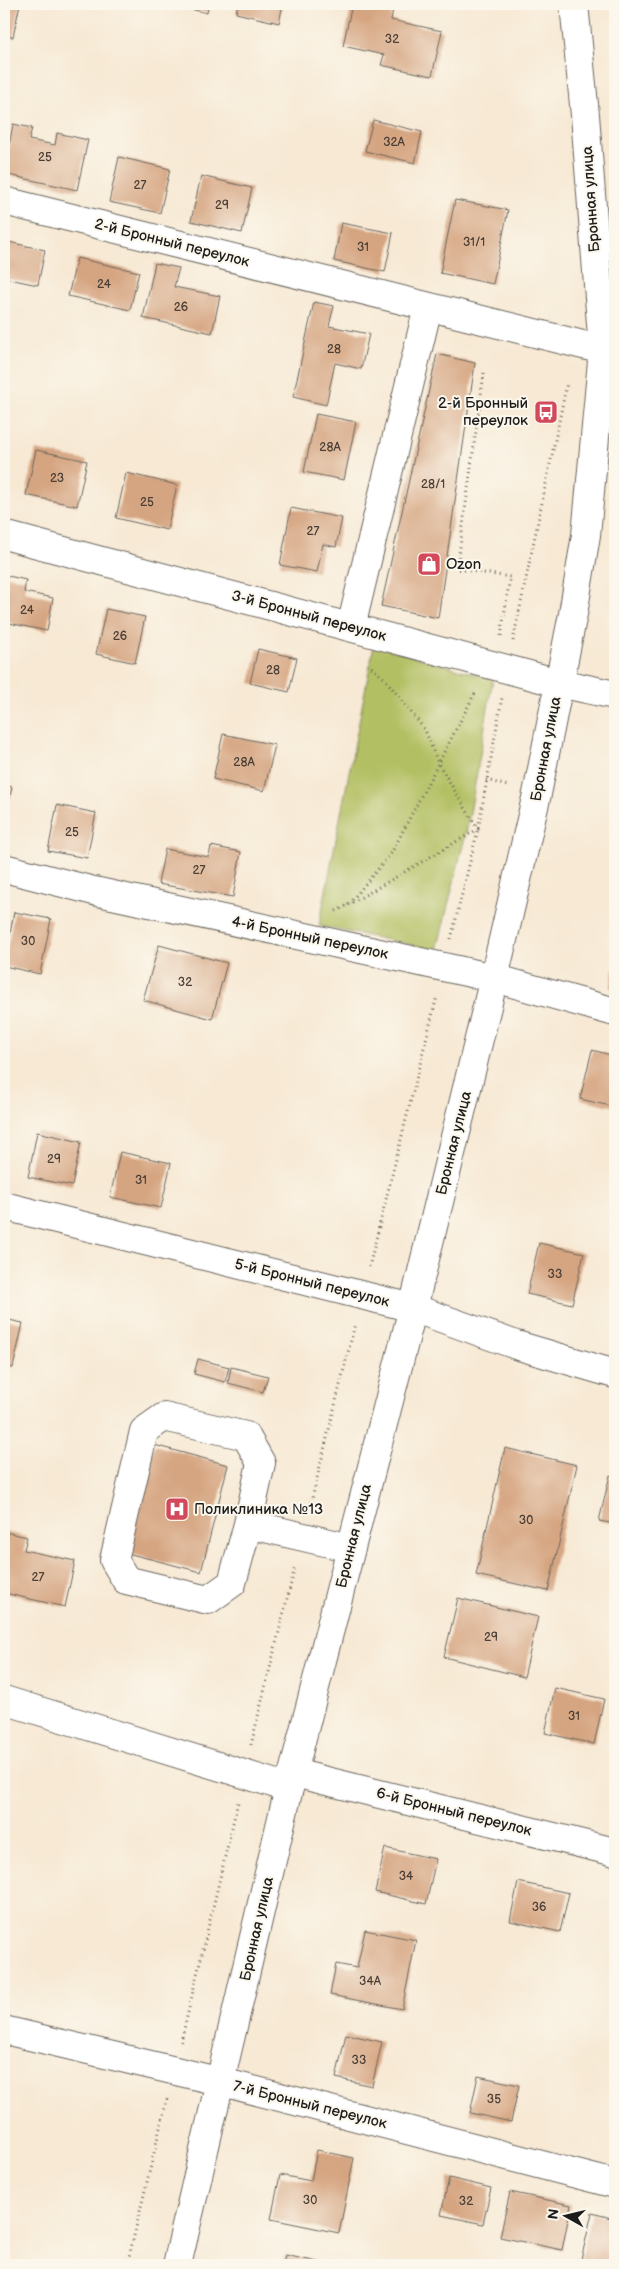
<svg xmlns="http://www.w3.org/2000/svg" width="619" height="2269" font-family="'Balsamiq Sans',sans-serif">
	<rect width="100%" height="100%" fill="#fbf7ec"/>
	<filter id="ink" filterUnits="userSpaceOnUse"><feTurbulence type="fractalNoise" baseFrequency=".02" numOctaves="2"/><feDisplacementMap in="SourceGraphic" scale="10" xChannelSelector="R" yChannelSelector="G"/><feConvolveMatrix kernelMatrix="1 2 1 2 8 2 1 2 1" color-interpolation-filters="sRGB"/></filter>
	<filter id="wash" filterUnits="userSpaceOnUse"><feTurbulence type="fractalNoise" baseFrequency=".0096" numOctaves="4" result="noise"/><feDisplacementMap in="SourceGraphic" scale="20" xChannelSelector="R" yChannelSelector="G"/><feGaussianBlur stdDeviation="1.12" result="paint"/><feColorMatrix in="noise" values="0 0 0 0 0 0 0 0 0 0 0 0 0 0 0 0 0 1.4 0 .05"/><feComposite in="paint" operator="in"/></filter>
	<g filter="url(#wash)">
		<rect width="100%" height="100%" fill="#f7e9d4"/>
		<!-- green -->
		<path fill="#b2bf62" stroke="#676e3f" d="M374 645 493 679 468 825 437 950 319 926Z"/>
		<g id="blocks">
			<!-- building -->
			<g fill="#d5a480">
				<path d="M4 4H20L13 37 4 36Z"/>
				<path d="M169 4H209L207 13Z"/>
				<path d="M238 4H283L279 23 236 13Z"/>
				<path d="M352 4H394L391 20 442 31 432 76 381 65 384 55 343 46Z"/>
				<path d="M373 120 422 132 415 163 365 151Z"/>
				<path d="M13 124 32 128 29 140 55 145 57 133 88 140 77 190 4 174Z"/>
				<path d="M119 157 170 169 160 213 109 202Z"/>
				<path d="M201 176 252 188 242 233 191 221Z"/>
				<path d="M455 200 508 210 493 284 440 273Z"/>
				<path d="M341 223 393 233 385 272 334 261Z"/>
				<path d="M4 241 45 250 38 285 4 278Z"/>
				<path d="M77 258 139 272 130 310 68 296Z"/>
				<path d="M155 263 179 268 174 287 220 296 212 333 143 318Z"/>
				<path d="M314 302 334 306 329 326 369 334 361 369 335 363 326 405 293 397Z"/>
				<path d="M437 354 475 363 438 618 381 606Z"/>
				<path d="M316 414 356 422 344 480 304 472Z"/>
				<path d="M36 450 87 461 77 506 26 495Z"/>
				<path d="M126 473 177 485 167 530 116 518Z"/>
				<path d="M291 508 342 518 336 547 323 544 317 572 280 565Z"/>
				<path d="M4 575 26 580 24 592 53 598 47 631 4 622Z"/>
				<path d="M106 609 145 617 135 663 96 654Z"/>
				<path d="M258 649 297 658 289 692 250 683Z"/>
				<path d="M223 734 275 745 264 791 213 779Z"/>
				<path d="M4 785 12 787 5 822H4Z"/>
				<path d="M57 805 96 813 87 858 48 851Z"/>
				<path d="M211 846 241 852 233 897 158 884 165 849 209 857Z"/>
				<path d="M14 912 51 919 40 974 4 966Z"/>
				<path d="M159 945 227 963 212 1019 143 1000Z"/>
				<path d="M614 968H615V990L610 988Z"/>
				<path d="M592 1050 615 1056V1107L580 1099Z"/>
				<path d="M37 1132 81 1142 72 1186 28 1177Z"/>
				<path d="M120 1152 171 1163 161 1208 110 1197Z"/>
				<path d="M539 1243 584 1253 572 1304 527 1294Z"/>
				<path d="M4 1319 23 1323 13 1368 4 1366Z"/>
				<path d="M198 1359 229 1367 225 1382 194 1374Z"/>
				<path d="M231 1367 268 1376 263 1392 228 1383Z"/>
				<path d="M154 1445 228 1465 201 1572 127 1553Z"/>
				<path d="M505 1448 577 1465 548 1591 476 1575Z"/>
				<path d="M610 1475 615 1477V1524L599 1521Z"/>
				<path d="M5 1532 27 1537 24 1550 75 1561 65 1607 4 1593Z"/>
				<path d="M458 1598 538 1617 524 1677 444 1657Z"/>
				<path d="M555 1688 604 1699 594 1744 545 1733Z"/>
				<path d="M385 1848 436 1859 426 1904 375 1892Z"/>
				<path d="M518 1882 569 1893 560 1932 510 1921Z"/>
				<path d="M365 1930 416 1940 402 2009 330 1995 336 1964 357 1968Z"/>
				<path d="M346 2034 382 2042 372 2086 336 2078Z"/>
				<path d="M478 2076 519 2085 511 2122 470 2113Z"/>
				<path d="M317 2150 354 2158 339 2233 271 2219 280 2175 311 2181Z"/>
				<path d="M449 2178 491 2188 483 2224 441 2215Z"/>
				<path d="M510 2192 571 2205 562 2250 500 2237Z"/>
				<path d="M592 2213 615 2219V2265L580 2264Z"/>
				<path d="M285 2255 327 2264V2265H283Z"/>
			</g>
		</g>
	</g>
	<g filter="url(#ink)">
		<use href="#blocks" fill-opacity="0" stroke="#69645c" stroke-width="1"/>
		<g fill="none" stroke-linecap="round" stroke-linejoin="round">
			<!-- minor casing -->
			<g stroke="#69645c" stroke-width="30">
				<g id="minor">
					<path d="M4 201 603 350"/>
					<path d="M4 535 559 683 615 695"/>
					<path d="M351 627 428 307"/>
					<path d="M4 868 94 891 494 978 615 1012"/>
					<path d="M4 1206 413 1308 516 1345 615 1374"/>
					<path d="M248 1524 261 1463 246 1436 164 1417 144 1431 114 1560 126 1580 208 1600 232 1583 248 1524 351 1548"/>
					<path d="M4 1700 289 1788"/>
					<path d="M294 1773 615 1852"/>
					<path d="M4 2030 222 2082 615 2184"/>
					<path d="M177 2265 289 1788 413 1308 494 978 537 794 573 614 586 535 603 350 585 115 574 4"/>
				</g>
			</g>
			<!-- path -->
			<g stroke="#69645c" stroke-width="3" stroke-dasharray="1 4" stroke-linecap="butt">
				<path d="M484 373 457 569 510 577 501 636"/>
				<path d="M513 641 567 383"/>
				<path d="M486 780 508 786"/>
				<path d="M348 905 478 829 438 763 425 730 385 679 369 665"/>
				<path d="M336 911 348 905 392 852 476 691"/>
				<path d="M451 939 478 829 502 698"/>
				<path d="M369 1267 437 996"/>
				<path d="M310 1507 355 1324"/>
				<path d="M251 1745 295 1567"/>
				<path d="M181 2042 238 1802"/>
				<path d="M127 2265 167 2099"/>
			</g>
			<!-- minor -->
			<use href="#minor" stroke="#fff" stroke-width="28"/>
		</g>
	</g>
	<!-- icons -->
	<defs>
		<g id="bus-square" transform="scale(1.25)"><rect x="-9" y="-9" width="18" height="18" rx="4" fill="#d1495b" stroke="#fbf7ec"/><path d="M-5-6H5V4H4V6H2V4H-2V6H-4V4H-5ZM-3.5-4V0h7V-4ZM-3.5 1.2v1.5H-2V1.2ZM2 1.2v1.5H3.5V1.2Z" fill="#fff"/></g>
		<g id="shop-square" transform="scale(1.25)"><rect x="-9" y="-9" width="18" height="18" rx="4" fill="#d1495b" stroke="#fbf7ec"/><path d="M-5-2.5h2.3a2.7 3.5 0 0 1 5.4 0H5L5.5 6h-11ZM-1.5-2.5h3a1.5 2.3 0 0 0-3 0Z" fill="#fff"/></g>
		<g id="hospital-square" transform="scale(1.25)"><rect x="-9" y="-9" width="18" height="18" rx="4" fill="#d1495b" stroke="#fbf7ec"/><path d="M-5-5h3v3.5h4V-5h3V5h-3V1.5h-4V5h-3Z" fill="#fff"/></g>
	</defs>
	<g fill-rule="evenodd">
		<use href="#bus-square" x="546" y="412"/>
		<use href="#shop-square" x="429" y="564"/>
		<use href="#hospital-square" x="177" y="1509"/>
	</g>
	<g text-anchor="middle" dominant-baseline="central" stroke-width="4" stroke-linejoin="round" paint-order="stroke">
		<!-- number labels -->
		<g font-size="12" fill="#4a3e35">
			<text x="392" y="39">32</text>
			<text x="394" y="142">32А</text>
			<text x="45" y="157">25</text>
			<text x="140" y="185">27</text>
			<text x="222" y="205">29</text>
			<text x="474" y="242">31/1</text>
			<text x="363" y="247">31</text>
			<text x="104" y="284">24</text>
			<text x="181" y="307">26</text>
			<text x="334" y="349">28</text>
			<text x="330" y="447">28А</text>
			<text x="57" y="478">23</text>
			<text x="433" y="484">28/1</text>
			<text x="147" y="502">25</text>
			<text x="313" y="531">27</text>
			<text x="27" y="610">24</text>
			<text x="120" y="636">26</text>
			<text x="273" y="670">28</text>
			<text x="244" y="762">28А</text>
			<text x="72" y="832">25</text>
			<text x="199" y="870">27</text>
			<text x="28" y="941">30</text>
			<text x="185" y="982">32</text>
			<text x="54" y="1159">29</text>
			<text x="141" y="1180">31</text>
			<text x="555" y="1274">33</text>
			<text x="526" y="1520">30</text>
			<text x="38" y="1577">27</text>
			<text x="491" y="1637">29</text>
			<text x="574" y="1716">31</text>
			<text x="406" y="1876">34</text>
			<text x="539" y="1907">36</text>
			<text x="370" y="1981">34А</text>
			<text x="359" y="2060">33</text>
			<text x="494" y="2099">35</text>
			<text x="310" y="2200">30</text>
			<text x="466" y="2201">32</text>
		</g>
		<!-- street labels -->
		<g font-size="15" fill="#1c1c1c" stroke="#fbf7ec">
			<text transform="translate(591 199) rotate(-94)">Бронная улица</text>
			<text transform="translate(172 243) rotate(14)">2-й Бронный переулок</text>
			<text transform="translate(309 616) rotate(15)">3-й Бронный переулок</text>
			<text transform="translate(546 749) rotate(-79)">Бронная улица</text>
			<text transform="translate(310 938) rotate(12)">4-й Бронный переулок</text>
			<text transform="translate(454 1143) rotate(-76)">Бронная улица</text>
			<text transform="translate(312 1283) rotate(14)">5-й Бронный переулок</text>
			<text transform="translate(354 1536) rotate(-76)">Бронная улица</text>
			<text transform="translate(454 1812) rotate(14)">6-й Бронный переулок</text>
			<text transform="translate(257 1929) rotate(-77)">Бронная улица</text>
			<text transform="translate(310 2105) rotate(14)">7-й Бронный переулок</text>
		</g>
		<!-- poi labels -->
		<g font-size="15" fill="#1c1c1c" stroke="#fbf7ec" text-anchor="start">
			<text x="528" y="403" text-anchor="end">2-й Бронный<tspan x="528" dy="17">переулок</tspan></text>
			<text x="446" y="564">Ozon</text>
			<text x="194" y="1509">Поликлиника №13</text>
		</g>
	</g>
	<!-- margin -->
	<rect width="619" height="2269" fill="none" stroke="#fbf7ec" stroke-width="20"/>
	<!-- north arrow -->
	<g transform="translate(566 2216) rotate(278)" stroke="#fbf7ec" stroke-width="4" paint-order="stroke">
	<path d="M0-4L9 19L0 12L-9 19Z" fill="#1c1c1c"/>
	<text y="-8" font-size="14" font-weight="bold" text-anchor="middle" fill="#1c1c1c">N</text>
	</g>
</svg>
